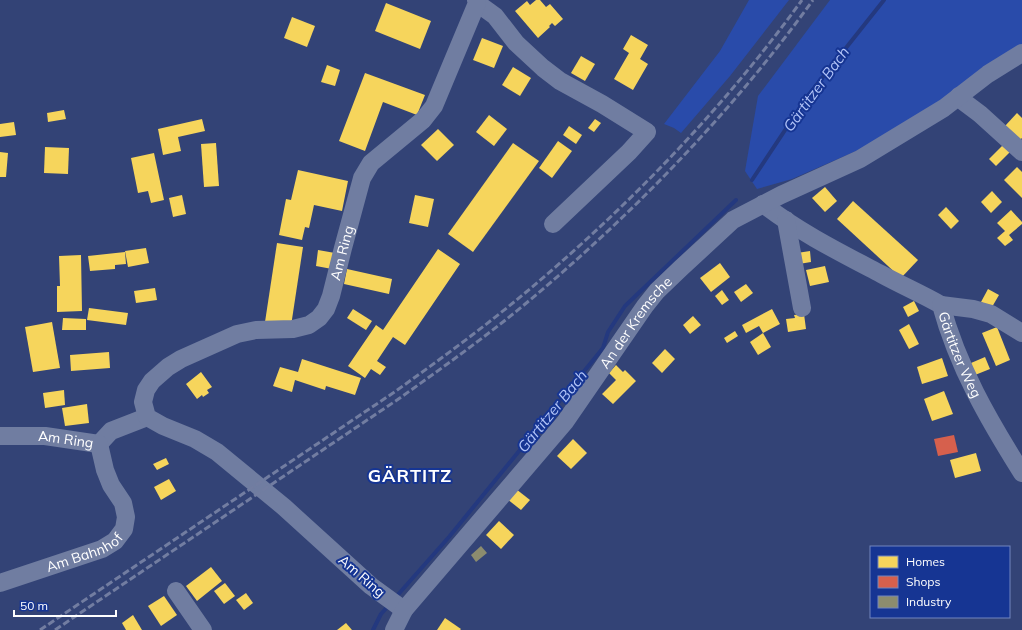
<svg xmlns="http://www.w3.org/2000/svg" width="1022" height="630" font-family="Mulish,sans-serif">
	<rect width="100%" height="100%" fill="#334376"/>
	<!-- green -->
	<g fill="#294baa">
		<path d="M749 0H789L730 76 681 133 674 128 664 124 720 51Z"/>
		<path d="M830 0H1022V48L879 141 792 179 757 189 745 171 758 96Z"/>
	</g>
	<!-- homes -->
	<g fill="#f6d55c">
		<path d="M536 0H540L546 7 550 4 563 19 555 26 552 23 549 26 550 27 538 38 515 11 527 1 530 5Z"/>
		<path d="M386 3 431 21 420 49 375 31Z"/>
		<path d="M292 17 315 26 307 47 284 38Z"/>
		<path d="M631 35 648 45 640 59 648 64 633 90 614 79 629 53 623 49Z"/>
		<path d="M482 38 503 46 494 68 473 60Z"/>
		<path d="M581 56 595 64 585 81 571 73Z"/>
		<path d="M327 65 340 70 335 86 321 82Z"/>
		<path d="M513 67 531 78 520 96 502 85Z"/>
		<path d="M365 73 425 95 417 115 383 102 365 151 339 141Z"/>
		<path d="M64 110 66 119 48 122 47 113Z"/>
		<path d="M1017 113 1022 118V138L1020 140 1005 126Z"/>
		<path d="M489 115 507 129 494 146 476 132Z"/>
		<path d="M202 119 205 131 178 137 181 151 163 155 158 129Z"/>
		<path d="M595 119 601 123 594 132 588 128Z"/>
		<path d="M14 122 16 135 0 137V124Z"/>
		<path d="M569 126 582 135 576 144 563 135Z"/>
		<path d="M438 129 454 145 437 161 421 145Z"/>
		<path d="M558 141 572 151 552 178 539 168Z"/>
		<path d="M1007 141 1014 148 996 166 989 159Z"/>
		<path d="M216 143 219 186 204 187 201 144Z"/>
		<path d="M513 143 539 161 473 252 448 234Z"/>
		<path d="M45 147 69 148 68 174 44 173Z"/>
		<path d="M0 152 8 153 6 177H0Z"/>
		<path d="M154 153 164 200 151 203 148 191 138 193 131 158Z"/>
		<path d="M1017 167 1022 172V198L1004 180Z"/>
		<path d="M298 170 348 181 342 211 314 205 309 228 305 227 302 240 279 235 286 199 291 200Z"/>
		<path d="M825 187 837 201 825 212 812 198Z"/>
		<path d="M992 191 1002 202 991 213 981 202Z"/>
		<path d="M182 195 186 214 173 217 169 198Z"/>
		<path d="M415 195 434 199 428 227 409 223Z"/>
		<path d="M853 201 918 260 901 278 837 219Z"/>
		<path d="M946 207 959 221 951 229 938 215Z"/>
		<path d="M1011 210 1022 222V224L1009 235 1013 240 1005 246 997 238 1005 231 997 223Z"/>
		<path d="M277 243 303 247 291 326 265 322Z"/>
		<path d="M146 248 149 263 128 267 125 251Z"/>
		<path d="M438 249 460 264 405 345 393 337 377 361 386 367 380 375 371 369 365 378 348 366 376 325 383 330Z"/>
		<path d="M318 250 335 253 332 269 316 266Z"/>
		<path d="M810 251 811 262 799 264 797 253Z"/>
		<path d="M125 252 126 264 115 265V269L90 271 88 256Z"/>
		<path d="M81 255 82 311 57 312V286H60L59 256Z"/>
		<path d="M720 263 730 277 711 292 700 278Z"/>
		<path d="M825 266 829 282 810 286 806 270Z"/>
		<path d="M347 269 392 279 389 294 344 284Z"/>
		<path d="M746 284 753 293 741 302 734 292Z"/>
		<path d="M155 288 157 300 136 303 134 291Z"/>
		<path d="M988 289 999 295 992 307 981 302Z"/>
		<path d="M722 290 729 300 722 305 715 296Z"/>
		<path d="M914 301 919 311 908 317 903 307Z"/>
		<path d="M89 308 128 313 126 325 87 320Z"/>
		<path d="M353 309 372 321 366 330 347 318Z"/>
		<path d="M772 309 780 324 763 333 759 326 746 333 742 325Z"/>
		<path d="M804 314 806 329 788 332 786 319 795 318 794 315Z"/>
		<path d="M693 316 701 325 690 334 683 325Z"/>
		<path d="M63 318 86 319V330H62Z"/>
		<path d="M52 322 60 368 33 372 25 327Z"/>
		<path d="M909 324 919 344 909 349 899 330Z"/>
		<path d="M997 327 1010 360 996 366 982 333Z"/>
		<path d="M735 331 738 336 727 343 724 338Z"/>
		<path d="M763 333 771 347 758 355 750 342Z"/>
		<path d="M665 349 675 359 662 373 652 363Z"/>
		<path d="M109 352 110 368 71 371 70 355Z"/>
		<path d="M985 357 990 369 975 375 971 363Z"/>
		<path d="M942 358 948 376 922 384 917 367Z"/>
		<path d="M302 359 361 378 355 395 326 386 325 390 295 380 292 392 273 386 280 367 298 372Z"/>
		<path d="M616 365 623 372 625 370 636 381 613 404 602 394 616 380 609 373Z"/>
		<path d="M201 372 212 387 207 390 209 393 203 397 202 395 197 399 186 384Z"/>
		<path d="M64 390 65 405 45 408 43 393Z"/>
		<path d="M944 391 953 414 932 421 924 399Z"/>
		<path d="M87 404 89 423 65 426 62 408Z"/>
		<path d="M573 439 587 453 571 469 557 456Z"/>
		<path d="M976 453 981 471 955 478 950 460Z"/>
		<path d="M166 458 169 464 157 470 153 464Z"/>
		<path d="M169 479 176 491 161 500 154 487Z"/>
		<path d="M516 489 530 500 521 510 507 499Z"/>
		<path d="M499 521 514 535 501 549 486 535Z"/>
		<path d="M211 567 222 581 197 601 186 586Z"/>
		<path d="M225 583 235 596 224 604 214 591Z"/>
		<path d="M246 593 253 603 244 610 236 600Z"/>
		<path d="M164 596 177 615 161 626 148 606Z"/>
		<path d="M133 615 142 630H126L122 623Z"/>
		<path d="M445 618 461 629 460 630H437Z"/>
		<path d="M346 623 352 630H337Z"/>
	</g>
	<!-- shops -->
	<path fill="#d6604d" d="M954 435 958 452 938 456 934 439Z"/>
	<!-- industry -->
	<path fill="#8c8c6e" d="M481 546 487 553 476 562 471 555Z"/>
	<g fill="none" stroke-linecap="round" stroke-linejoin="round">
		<!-- stream -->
		<g stroke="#24397f" stroke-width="4">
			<path d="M752 180 807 97 884 0"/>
			<path d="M395 598 449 537 603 348 608 332 625 306 736 200"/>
			<path d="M373 630 381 614 389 605"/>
		</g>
		<!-- minor -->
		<g stroke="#707da1" stroke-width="18">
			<path d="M477 3 495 16 516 43 543 68 560 81 602 104 647 132 629 152 553 224"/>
			<path d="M959 96 964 102 980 114 1022 152"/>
			<path id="s1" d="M763 204C799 232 841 253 881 274 901 285 922 294 941 305 958 367 988 419 1022 473"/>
			<path d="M786 220 802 308"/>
			<path d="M941 305 973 309 991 314 1022 333"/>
			<path id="s2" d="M0 436H45L99 444"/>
			<path d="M99 444 111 431 147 417"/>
			<path id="s3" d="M0 583 102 549 115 541 124 529 126 517 123 503 111 485 105 470 99 444"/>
			<path d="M176 591 203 630"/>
			<path id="s4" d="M404 610 371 586 284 507 217 452 195 439 163 426 147 417 143 402 146 390 152 381 168 367 181 359 237 334 256 330 293 329 309 325 319 318 326 309 331 296 343 248 362 178 371 163 423 120 434 106 477 3 476 0"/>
			<path id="s5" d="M394 630 404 610 565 422 645 306 657 291 681 268 733 220 781 195 860 159 944 108 988 74 1022 53"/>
		</g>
		<!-- rail -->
		<g stroke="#727da1" stroke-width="3" stroke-dasharray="7 3" stroke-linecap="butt">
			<path d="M40 630 393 393C438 361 483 328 525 293 628 207 723 109 802 0"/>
			<path d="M55 630 397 400C442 368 487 336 530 300 635 212 732 112 813 0"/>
		</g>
	</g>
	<g text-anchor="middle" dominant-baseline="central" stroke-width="4" stroke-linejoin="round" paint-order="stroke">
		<!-- street labels -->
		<g font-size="14" fill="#fff" stroke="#163593">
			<text stroke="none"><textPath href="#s4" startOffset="615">Am Ring</textPath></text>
			<text stroke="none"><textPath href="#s5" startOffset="392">An der Kremsche</textPath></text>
			<text stroke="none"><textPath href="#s1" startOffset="258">Gärtitzer Weg</textPath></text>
			<text stroke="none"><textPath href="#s2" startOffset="66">Am Ring</textPath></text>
			<text stroke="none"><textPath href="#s3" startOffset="90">Am Bahnhof</textPath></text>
			<text transform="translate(362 576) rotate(41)">Am Ring</text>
		</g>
		<!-- water labels -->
		<g font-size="15" font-style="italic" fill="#b2c4f8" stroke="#163593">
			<text transform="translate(816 89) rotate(-54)">Gärtitzer Bach</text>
			<text transform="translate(552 411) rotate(-51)">Gärtitzer Bach</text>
		</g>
		<!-- district labels -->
		<g font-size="18" font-weight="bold" letter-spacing="1" fill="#fff" stroke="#163593">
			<text x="410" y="475">GÄRTITZ</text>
		</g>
	</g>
	<!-- legend -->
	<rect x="870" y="546" width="140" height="72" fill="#163593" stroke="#7386be"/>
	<rect x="878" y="556" width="20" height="12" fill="#f6d55c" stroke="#7386be"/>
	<text x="906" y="566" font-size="12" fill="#ffffff">Homes</text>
	<rect x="878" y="576" width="20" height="12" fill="#d6604d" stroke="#7386be"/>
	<text x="906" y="586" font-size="12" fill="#ffffff">Shops</text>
	<rect x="878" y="596" width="20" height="12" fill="#8c8c6e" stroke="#7386be"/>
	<text x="906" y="606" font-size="12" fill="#ffffff">Industry</text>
	<!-- scale -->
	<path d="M14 610v6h102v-6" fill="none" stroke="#ffffff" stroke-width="2"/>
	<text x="20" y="610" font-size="12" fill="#ffffff" stroke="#163593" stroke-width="3" paint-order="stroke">50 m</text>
</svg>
